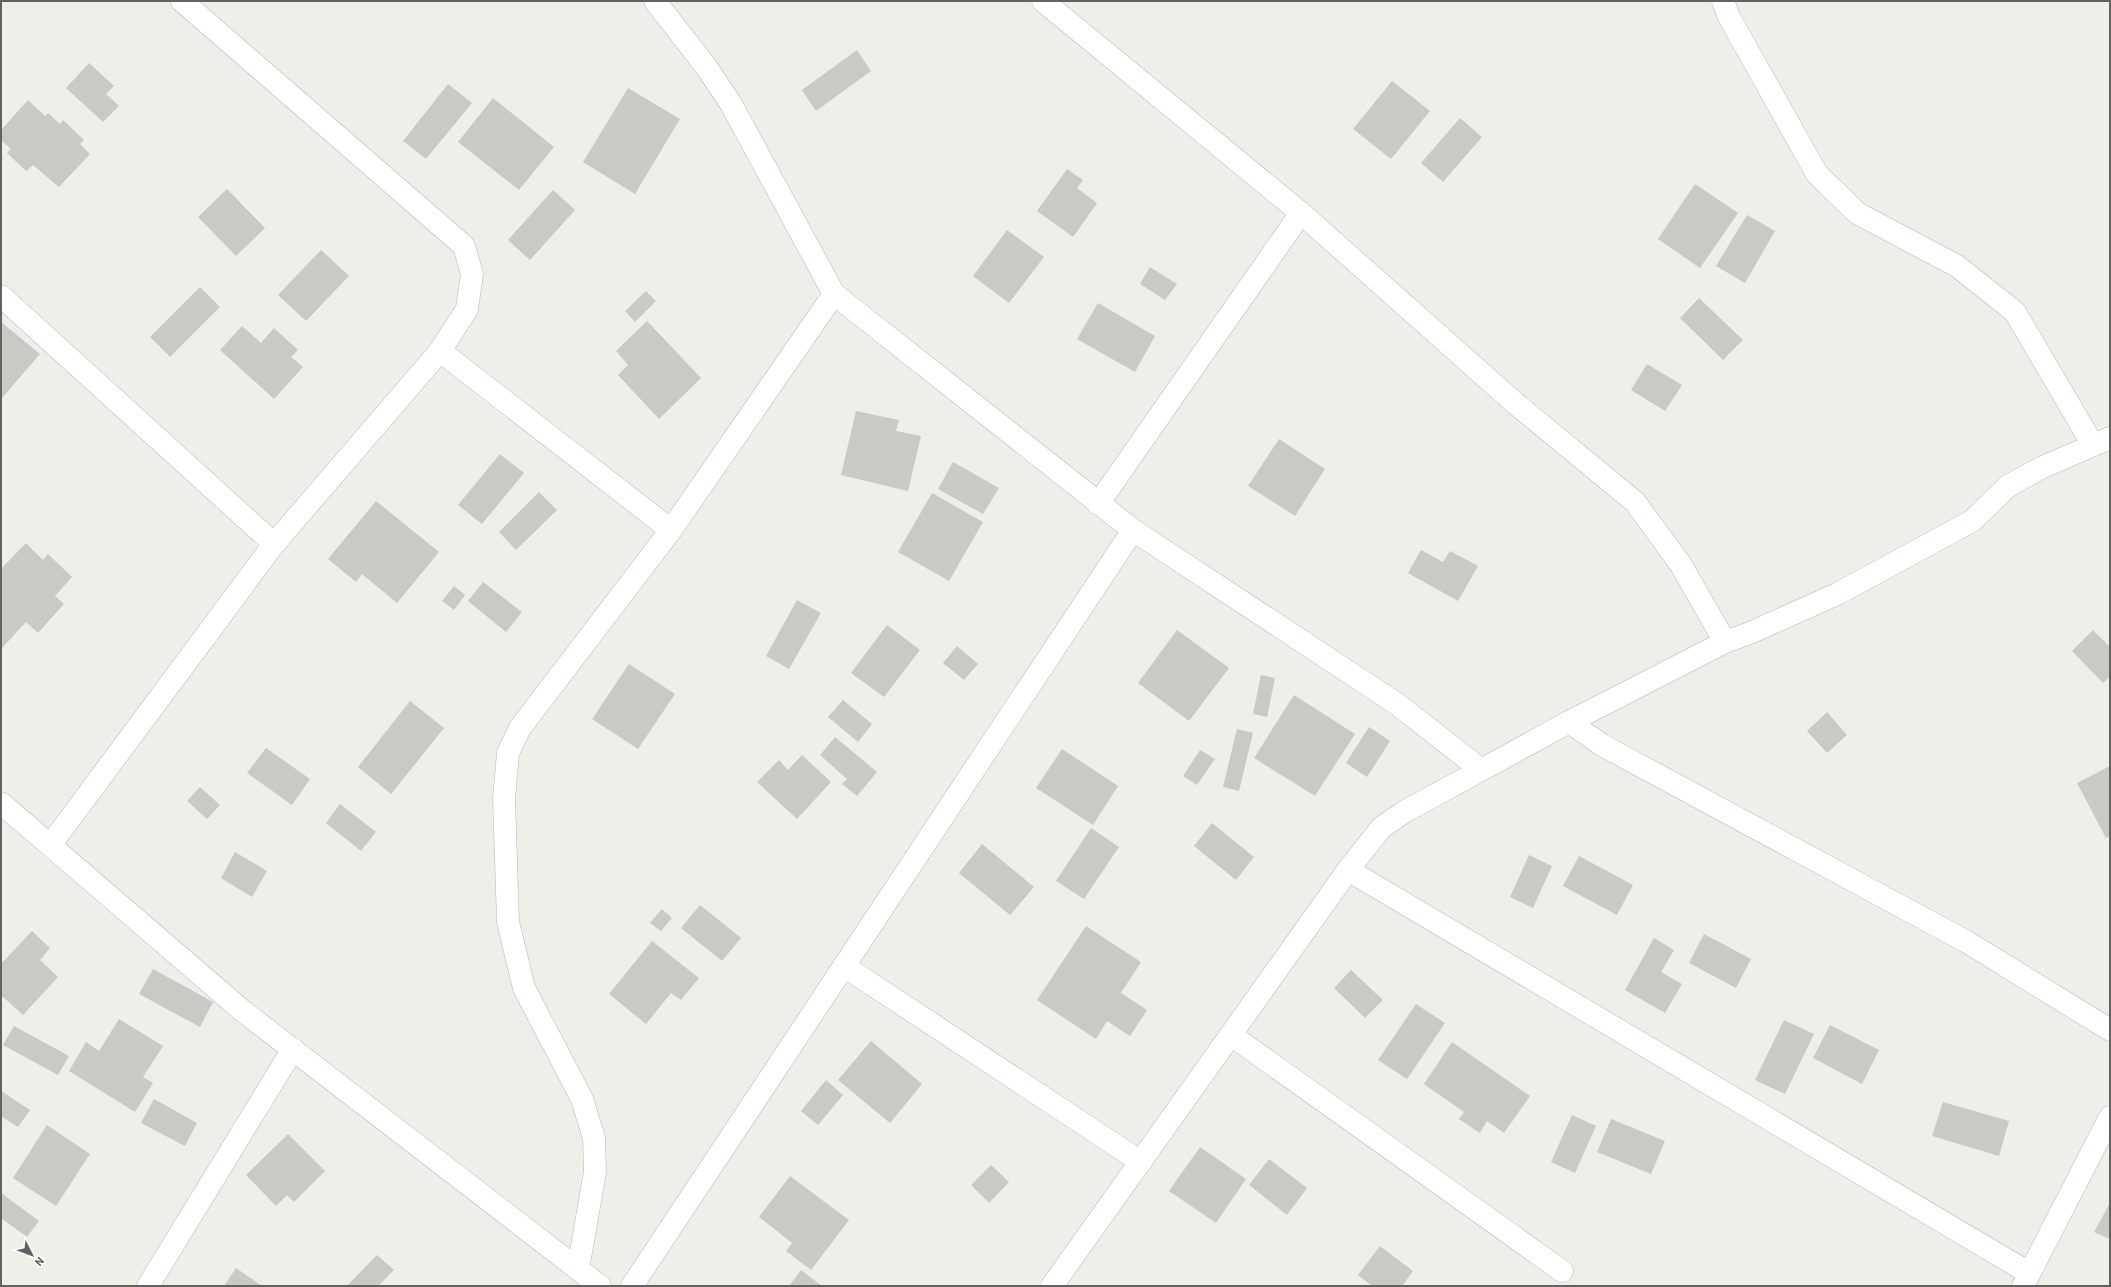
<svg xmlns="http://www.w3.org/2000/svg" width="2111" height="1287" font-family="Barlow,sans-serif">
	<rect width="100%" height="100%" fill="#efeee8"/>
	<!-- building -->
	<g fill="#cbc9c4">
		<path d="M857 50 871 71 816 111 802 90Z"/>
		<path d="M89 63 114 86 106 94 119 106 103 122 66 88Z"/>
		<path d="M1392 81 1430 111 1391 159 1353 129Z"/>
		<path d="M448 84 472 103 426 159 403 141Z"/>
		<path d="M628 88 680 119 635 194 583 162Z"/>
		<path d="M493 98 554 147 519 190 458 142Z"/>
		<path d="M28 100 45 116 48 113 60 124 63 120 84 140 80 144 90 154 59 187 33 165 26 171 7 153 11 149 1 140V130Z"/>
		<path d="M1460 118 1482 137 1443 182 1421 163Z"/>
		<path d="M1067 169 1083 180 1077 188 1097 203 1073 237 1037 211Z"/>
		<path d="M1695 184 1738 213 1700 268 1658 239Z"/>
		<path d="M227 189 265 228 236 256 198 217Z"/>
		<path d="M553 190 575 210 530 260 508 240Z"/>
		<path d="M1747 215 1775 231 1745 283 1716 266Z"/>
		<path d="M1007 230 1044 257 1009 303 973 276Z"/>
		<path d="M321 250 349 276 306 321 278 295Z"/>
		<path d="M1150 267 1177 284 1165 300 1140 284Z"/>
		<path d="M200 287 220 307 170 357 150 337Z"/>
		<path d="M646 291 656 301 635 322 625 311Z"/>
		<path d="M1699 298 1743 340 1723 360 1680 318Z"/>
		<path d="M1098 303 1155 336 1135 372 1077 339Z"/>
		<path d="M647 321 701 378 659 419 618 375 628 365 616 351Z"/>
		<path d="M1 322 40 354 1 399Z"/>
		<path d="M242 326 261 343 274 328 298 350 291 357 303 367 274 399 220 350Z"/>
		<path d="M1647 364 1682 385 1665 411 1631 390Z"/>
		<path d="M856 411 899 420 896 431 921 436 908 491 841 475Z"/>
		<path d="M1279 439 1325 469 1295 516 1248 486Z"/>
		<path d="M500 454 524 473 482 524 458 505Z"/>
		<path d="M953 462 999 488 983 514 938 489Z"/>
		<path d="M539 492 557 510 516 550 499 532Z"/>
		<path d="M932 493 983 522 949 581 898 552Z"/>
		<path d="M376 501 439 552 397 603 362 574 356 582 328 559Z"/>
		<path d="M26 543 43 560 48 554 72 577 55 596 64 604 38 633 26 622 1 649V569Z"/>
		<path d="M1421 550 1443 562 1450 551 1478 566 1458 601 1408 573Z"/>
		<path d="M483 582 522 612 506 632 468 601Z"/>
		<path d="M454 586 465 595 454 610 442 601Z"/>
		<path d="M797 600 821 613 789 669 766 656Z"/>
		<path d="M887 625 920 650 884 697 851 673Z"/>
		<path d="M1177 630 1229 668 1189 721 1138 683Z"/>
		<path d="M2093 630 2110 647V676L2103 683 2072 651Z"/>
		<path d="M957 646 978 664 964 680 943 663Z"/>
		<path d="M629 664 675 694 638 749 592 719Z"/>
		<path d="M1261 675 1275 678 1267 717 1253 714Z"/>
		<path d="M1294 695 1355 734 1315 796 1254 758Z"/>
		<path d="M843 700 872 724 858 742 828 717Z"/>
		<path d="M410 701 444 728 391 794 358 767Z"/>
		<path d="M1827 712 1847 735 1827 753 1807 731Z"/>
		<path d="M1369 727 1390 741 1367 777 1346 763Z"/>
		<path d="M1237 729 1253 733 1239 791 1223 787Z"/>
		<path d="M835 737 877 772 857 796 842 784 847 779 820 755Z"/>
		<path d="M266 748 310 779 292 805 247 773Z"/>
		<path d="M1062 749 1118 786 1093 825 1036 788Z"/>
		<path d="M1200 750 1215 759 1197 785 1183 776Z"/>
		<path d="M802 755 831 782 797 819 757 782 779 760 788 770Z"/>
		<path d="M2110 766V836L2106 838 2077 783Z"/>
		<path d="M200 787 220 805 207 819 187 801Z"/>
		<path d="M340 804 376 832 361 851 326 823Z"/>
		<path d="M1212 823 1254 857 1236 880 1194 846Z"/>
		<path d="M1091 828 1119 847 1084 899 1056 881Z"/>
		<path d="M982 844 1034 887 1010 915 959 873Z"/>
		<path d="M235 852 267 871 252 897 221 878Z"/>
		<path d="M1529 855 1552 866 1533 908 1510 897Z"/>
		<path d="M1579 856 1633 885 1617 915 1563 886Z"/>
		<path d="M700 905 741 938 722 961 681 928Z"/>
		<path d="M662 909 672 918 661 931 650 923Z"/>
		<path d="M1086 926 1141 962 1121 993 1147 1010 1130 1036 1107 1021 1096 1039 1037 1000Z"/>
		<path d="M32 931 50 948 40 960 58 977 23 1015 1 995V964Z"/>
		<path d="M1704 934 1751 959 1736 988 1689 963Z"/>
		<path d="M1654 938 1674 950 1661 972 1682 984 1665 1013 1625 990Z"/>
		<path d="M652 941 699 978 681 1000 671 993 646 1024 609 994Z"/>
		<path d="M153 969 213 1002 200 1027 139 994Z"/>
		<path d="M1351 970 1383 1000 1365 1018 1334 988Z"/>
		<path d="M1416 1004 1445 1023 1407 1079 1378 1060Z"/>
		<path d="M119 1019 163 1046 143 1077 153 1083 135 1112 69 1071 86 1042 99 1051Z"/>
		<path d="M1784 1020 1814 1034 1785 1094 1755 1080Z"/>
		<path d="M1830 1025 1879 1050 1862 1084 1813 1058Z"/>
		<path d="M14 1026 69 1056 58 1075 3 1045Z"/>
		<path d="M871 1041 922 1084 890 1123 838 1080Z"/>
		<path d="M1452 1042 1530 1096 1504 1133 1487 1121 1480 1133 1459 1119 1464 1112 1424 1084Z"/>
		<path d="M826 1080 843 1095 818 1125 801 1111Z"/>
		<path d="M1 1091 30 1110 18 1127 1 1116Z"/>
		<path d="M154 1099 197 1123 185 1146 141 1123Z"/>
		<path d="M1943 1102 2009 1121 1999 1156 1932 1136Z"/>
		<path d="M1572 1115 1596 1126 1575 1173 1551 1162Z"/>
		<path d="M1611 1119 1665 1141 1651 1174 1597 1152Z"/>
		<path d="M47 1125 90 1154 56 1206 13 1178Z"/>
		<path d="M288 1134 325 1171 294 1202 287 1195 276 1206 246 1175Z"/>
		<path d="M1200 1147 1246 1179 1216 1223 1169 1191Z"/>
		<path d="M1269 1159 1307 1188 1287 1215 1249 1185Z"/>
		<path d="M991 1165 1009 1182 989 1203 971 1185Z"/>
		<path d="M790 1176 849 1220 811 1270 786 1251 792 1243 759 1217Z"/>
		<path d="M1 1193 39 1221 27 1237 1 1218Z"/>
		<path d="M2110 1203V1239L2094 1232Z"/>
		<path d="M1380 1246 1413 1271 1402 1286H1372L1358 1275Z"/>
		<path d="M377 1255 394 1270 378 1286H347Z"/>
		<path d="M236 1268 262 1286H224Z"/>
		<path d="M801 1270 822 1286H789Z"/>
	</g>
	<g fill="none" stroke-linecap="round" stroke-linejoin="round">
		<!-- minor casing -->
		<g stroke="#b5b8bb" stroke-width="23">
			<g id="minor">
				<path d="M182 1 464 246 472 274 467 309 440 351 274 544"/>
				<path d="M655 1 707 68 731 104 834 294 1133 530 1397 704 1480 769"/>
				<path d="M1043 1 1301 213 1516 404 1635 502 1681 565 1725 642 1569 722"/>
				<path d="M1723 1 1729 17 1817 174 1857 213 1957 266 2015 312 2093 445"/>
				<path d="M1 296 274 544 51 844"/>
				<path d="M440 351 671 530"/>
				<path d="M1098 504 1301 213"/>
				<path d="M1725 642 1750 633 1837 594 1972 521 2008 486 2043 467 2110 438"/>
				<path d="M1 803 244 1012 600 1286"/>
				<path d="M1348 870 2029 1273"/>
				<path d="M844 966 1141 1162"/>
				<path d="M1231 1035 1562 1271"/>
				<path d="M578 1269 595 1172 594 1138 582 1099 524 988 508 922 504 799 508 753 520 728 671 530 834 294"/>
				<path d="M148 1286 293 1049"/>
				<path d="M632 1286 1133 530"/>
				<path d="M1052 1286 1348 870 1381 828 1404 812 1569 722 1602 745 1967 942 2110 1030"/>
				<path d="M2023 1286 2110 1117"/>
			</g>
		</g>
		<!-- minor -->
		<use href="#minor" stroke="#fff" stroke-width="22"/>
	</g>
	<!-- border -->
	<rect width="2111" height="1287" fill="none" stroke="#5f6366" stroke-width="4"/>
	<!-- north arrow -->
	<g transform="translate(32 1255) rotate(132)" stroke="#ffffff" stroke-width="3" paint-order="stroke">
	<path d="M0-3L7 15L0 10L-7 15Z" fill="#5f6366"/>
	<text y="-6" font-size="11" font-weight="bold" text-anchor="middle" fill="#5f6366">N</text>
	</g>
</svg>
